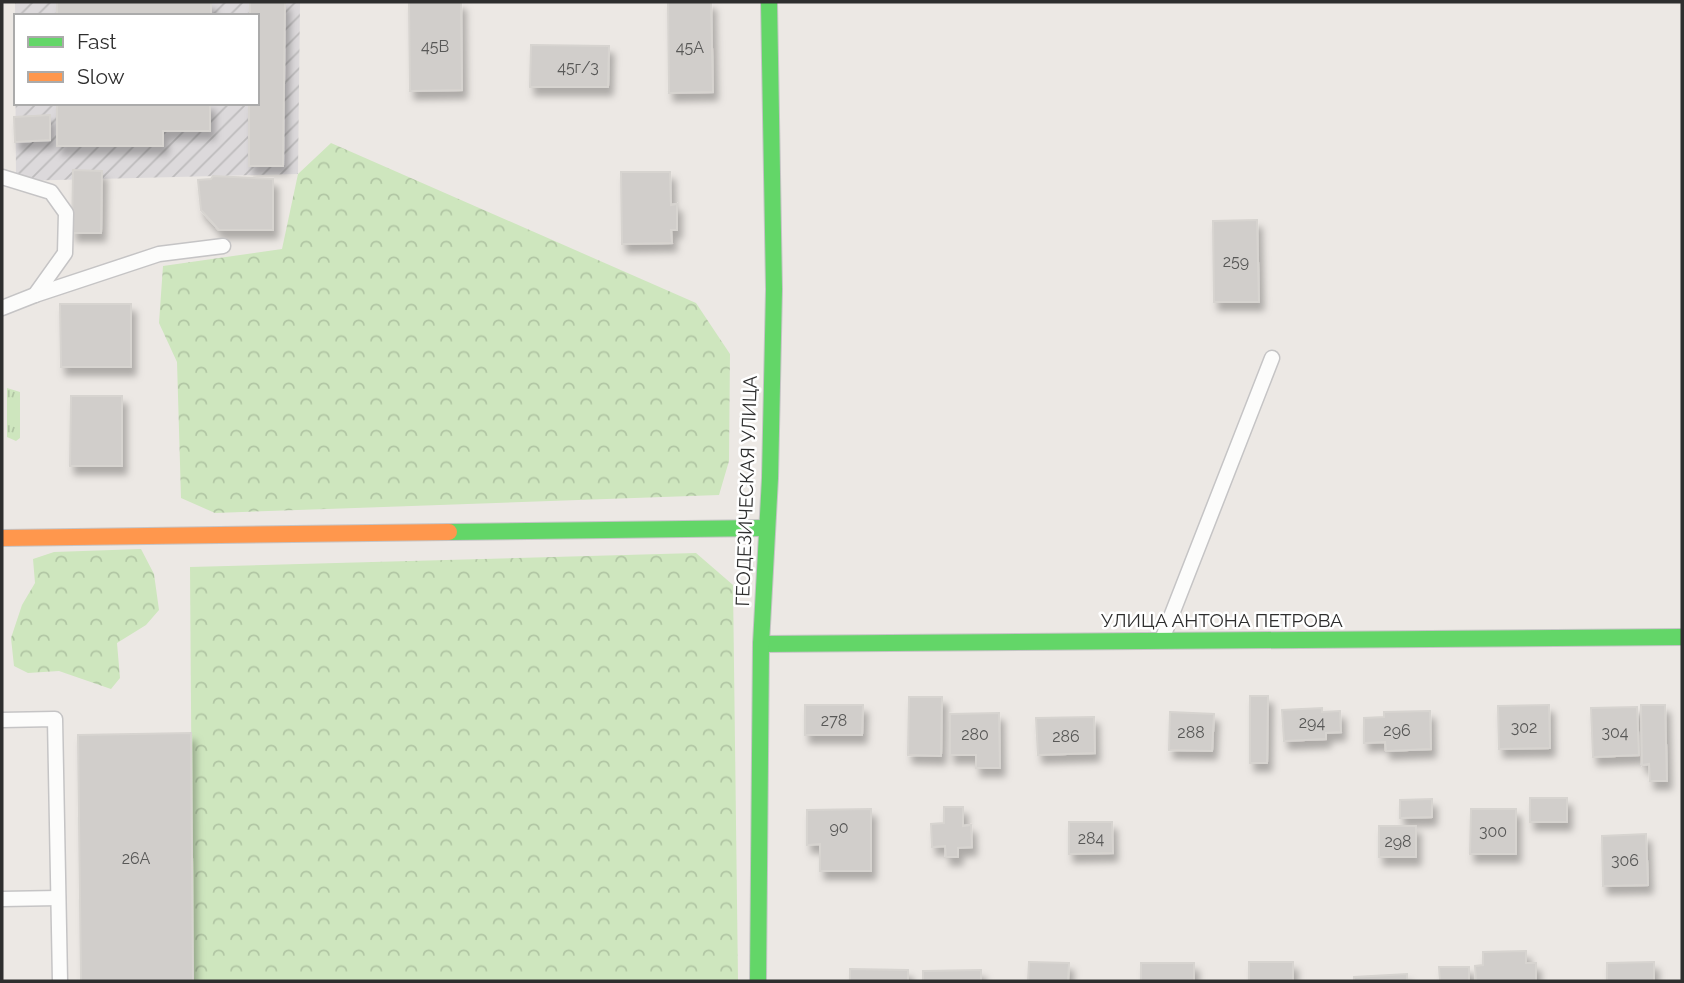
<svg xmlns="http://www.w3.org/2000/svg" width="1684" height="983" font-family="Raleway,sans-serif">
	<defs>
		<pattern id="industrial-furrows" width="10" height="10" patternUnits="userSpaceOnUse" patternTransform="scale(1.75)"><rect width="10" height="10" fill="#dcd9db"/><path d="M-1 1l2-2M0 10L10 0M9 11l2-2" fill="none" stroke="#bdbbbc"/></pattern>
		<pattern id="grass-tufts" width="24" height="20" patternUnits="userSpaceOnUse" patternTransform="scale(1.75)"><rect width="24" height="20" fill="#cee6be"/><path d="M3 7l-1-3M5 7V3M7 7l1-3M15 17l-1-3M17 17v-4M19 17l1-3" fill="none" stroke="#b1c6a4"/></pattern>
		<pattern id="forest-crowns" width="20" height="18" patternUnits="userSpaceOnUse" patternTransform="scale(1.75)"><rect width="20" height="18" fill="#cee6be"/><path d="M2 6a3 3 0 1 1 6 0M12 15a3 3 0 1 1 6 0" fill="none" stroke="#b1c6a4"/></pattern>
		<filter id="shadow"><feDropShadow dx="4.5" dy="8" stdDeviation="3.5" flood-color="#0004"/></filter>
	</defs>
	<rect width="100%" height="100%" fill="#ece8e4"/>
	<!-- industrial -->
	<path fill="url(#industrial-furrows)" fill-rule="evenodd" d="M15 2H300L298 174 16 181ZM16 16H257V103H16Z"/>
	<!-- grass -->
	<path fill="url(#grass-tufts)" d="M7 388 20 392V438L16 441 7 437Z"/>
	<!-- forest -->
	<g fill="url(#forest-crowns)">
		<path d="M331 143 696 303 730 354 729 461 719 495 215 513 181 498 177 362 159 323 163 266 282 249 298 174Z"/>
		<path d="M141 549 154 574 159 610 146 625 117 643 120 678 111 689 59 671 28 673 14 666 11 638 22 605 35 583 33 559 54 552Z"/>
		<path d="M696 553 733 585 738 981H193L190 567Z"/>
	</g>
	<!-- building -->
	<g fill="#d1cecb" stroke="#d7d4d0" stroke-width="2" filter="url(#shadow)">
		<rect x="57" y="2" width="154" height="14"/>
		<path d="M250 2H285L283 166H249V103H257V16H250Z"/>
		<path d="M409 2H461L462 90 410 91Z"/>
		<path d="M668 2H711L713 92 669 93Z"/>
		<path d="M531 45 609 46 608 87H530Z"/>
		<path d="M57 103H210V131H163V146H57Z"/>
		<path d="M50 115V140L15 142 14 117Z"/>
		<path d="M73 170 102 171 101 233H72Z"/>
		<path d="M621 172H670L671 205 677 204V230H671L672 243 622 244Z"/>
		<path d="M213 176 273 179V230H219L201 210 198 180 211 179Z"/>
		<path d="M1257 220 1259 302H1214L1213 221Z"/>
		<path d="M60 304H131V367H61Z"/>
		<path d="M71 396H122V466H70Z"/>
		<path d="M1250 696H1268L1267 763H1250Z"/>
		<path d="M909 697H942L941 756 908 755Z"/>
		<path d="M805 705H863L862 735H805Z"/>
		<path d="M1549 705 1550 748 1499 749 1498 706Z"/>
		<path d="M1641 705H1665L1667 781H1650L1649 764 1642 765Z"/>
		<path d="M1637 707 1639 755 1593 757 1591 708Z"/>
		<path d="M1322 708V712L1340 711 1341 732 1326 733V739L1284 741 1282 710Z"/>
		<path d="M1430 711 1431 749 1386 751 1385 742 1364 743V718L1384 717V712Z"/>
		<path d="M1170 712 1214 714 1212 751 1169 750Z"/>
		<path d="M999 713 1000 768H976V755H950V714Z"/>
		<path d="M1094 717 1095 753 1038 755 1036 718Z"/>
		<path d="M191 733 193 981H81L78 735Z"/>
		<rect x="1530" y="798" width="37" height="24"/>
		<path d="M1432 799V817L1400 818V800Z"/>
		<path d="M944 807H963V826L971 825 972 847 958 848V857H946L945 846 932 847 931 824 944 823Z"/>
		<path d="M871 809V871H820V844L807 845V810Z"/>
		<path d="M1471 809H1516V854H1470Z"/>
		<path d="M1069 822H1112L1113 853 1069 854Z"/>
		<rect x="1379" y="826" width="37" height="31"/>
		<path d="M1646 834 1648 885 1603 886 1602 836Z"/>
		<path d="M1526 951V963H1536V981H1476L1475 966 1483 965V952Z"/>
		<path d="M1029 962 1069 963 1068 981H1028Z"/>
		<rect x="1249" y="962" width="44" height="19"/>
		<path d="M1654 962V981H1607V963Z"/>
		<rect x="1141" y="963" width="53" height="18"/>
		<path d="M1439 967H1469V981H1440Z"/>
		<path d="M850 969 908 970V981H850Z"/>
		<path d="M981 970V981H923V971Z"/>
		<path d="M1407 974V981H1354V977Z"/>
	</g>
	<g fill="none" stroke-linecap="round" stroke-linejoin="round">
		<!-- lane casing -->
		<g stroke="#c5c4c5" stroke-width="17">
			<g id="lane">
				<path d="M2 177 51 192 66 213 65 253 35 295 2 308"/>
				<path d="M35 295 159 254 223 246"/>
				<path d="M1163 637 1272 358"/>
				<path d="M2 720 55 719 60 981"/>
				<path d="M2 899 58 898"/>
			</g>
		</g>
		<!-- fast casing -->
		<g stroke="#c5c4c5" stroke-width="18">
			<g id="fast">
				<path d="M449 532 765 528"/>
				<path d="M761 644 1682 637"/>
				<path d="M758 981 761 644 770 478 774 289 769 2"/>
			</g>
		</g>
		<!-- slow casing -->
		<g stroke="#c5c4c5" stroke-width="18">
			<path id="slow" d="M2 538 449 532"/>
		</g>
		<!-- lane -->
		<use href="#lane" stroke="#fcfcfb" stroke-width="14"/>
		<!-- fast -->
		<use href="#fast" stroke="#63d668" stroke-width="16"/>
		<!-- slow -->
		<use href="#slow" stroke="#ff974d" stroke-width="16"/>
	</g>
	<g text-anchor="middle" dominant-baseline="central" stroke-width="5" stroke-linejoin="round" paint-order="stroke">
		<!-- number labels -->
		<g font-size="16" fill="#585857">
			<text x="435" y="46">45В</text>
			<text x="690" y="47">45А</text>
			<text x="578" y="67">45г/3</text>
			<text x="1236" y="261">259</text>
			<text x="834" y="720">278</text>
			<text x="1312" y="722">294</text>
			<text x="1524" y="727">302</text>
			<text x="1397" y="730">296</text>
			<text x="1191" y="732">288</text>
			<text x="1615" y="732">304</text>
			<text x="975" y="734">280</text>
			<text x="1066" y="736">286</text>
			<text x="839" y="827">90</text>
			<text x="1493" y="831">300</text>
			<text x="1091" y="838">284</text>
			<text x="1398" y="841">298</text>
			<text x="136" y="858">26А</text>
			<text x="1625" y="860">306</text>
		</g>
		<!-- street labels -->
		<g font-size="19" fill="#2e2e2e" stroke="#fff">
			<text transform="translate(746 491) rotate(-88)">ГЕОДЕЗИЧЕСКАЯ УЛИЦА</text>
			<text x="1222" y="620">УЛИЦА АНТОНА ПЕТРОВА</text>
		</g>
	</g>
	<!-- border -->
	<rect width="1684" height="983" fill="none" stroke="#2e2e2e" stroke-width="7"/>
	<!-- legend -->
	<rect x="14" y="14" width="245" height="91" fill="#ffffff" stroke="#ababab" stroke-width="2"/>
	<rect x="28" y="37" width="35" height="10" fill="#63d668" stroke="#ababab" stroke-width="2"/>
	<text x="77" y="49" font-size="21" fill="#2e2e2e">Fast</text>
	<rect x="28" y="72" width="35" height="10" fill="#ff974d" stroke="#ababab" stroke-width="2"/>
	<text x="77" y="84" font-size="21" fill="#2e2e2e">Slow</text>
</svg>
